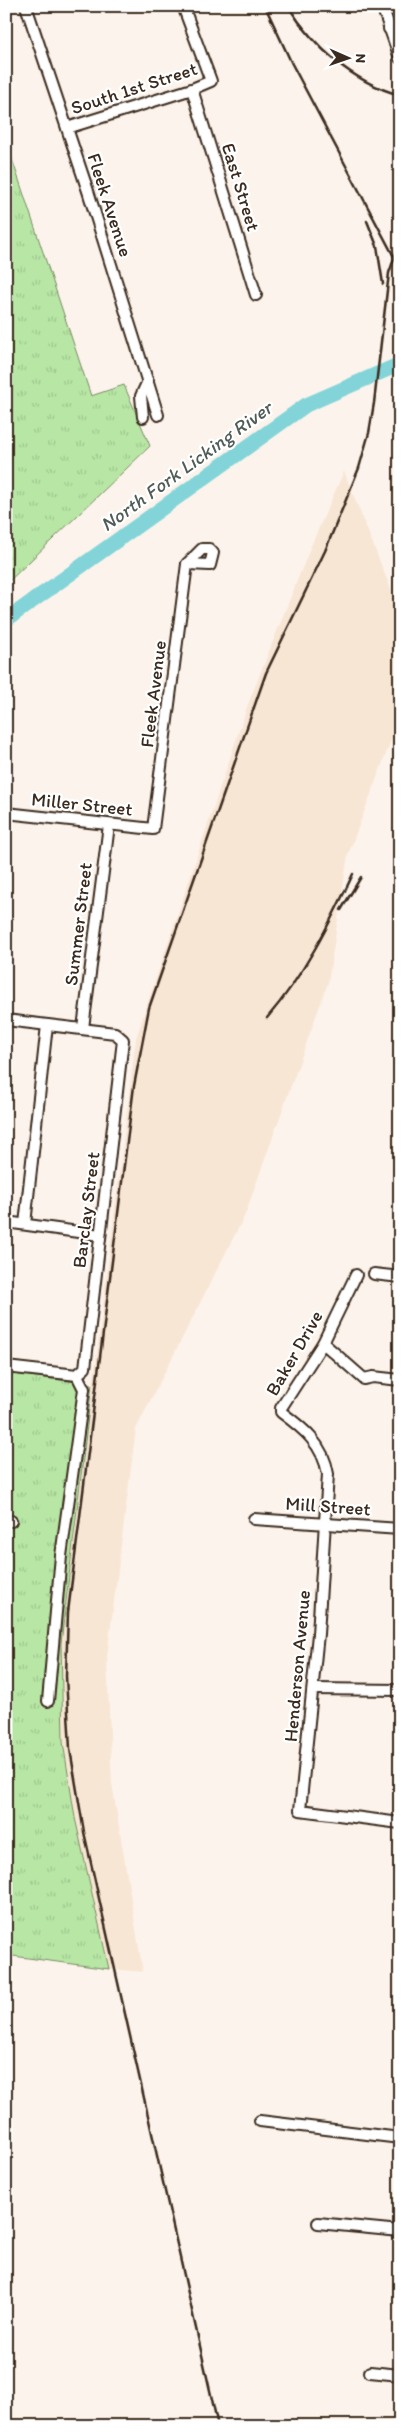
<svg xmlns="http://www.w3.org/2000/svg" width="406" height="2432" font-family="Itim,sans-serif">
	<defs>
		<pattern id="park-tufts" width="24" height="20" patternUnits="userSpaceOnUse" patternTransform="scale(1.25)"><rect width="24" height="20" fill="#b8e7a5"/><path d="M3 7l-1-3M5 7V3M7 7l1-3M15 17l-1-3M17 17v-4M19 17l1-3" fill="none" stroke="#9fc68e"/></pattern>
	</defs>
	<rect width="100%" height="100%" fill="#fcf4ec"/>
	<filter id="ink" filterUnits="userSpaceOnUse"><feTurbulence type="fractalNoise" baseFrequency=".02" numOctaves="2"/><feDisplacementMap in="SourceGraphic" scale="10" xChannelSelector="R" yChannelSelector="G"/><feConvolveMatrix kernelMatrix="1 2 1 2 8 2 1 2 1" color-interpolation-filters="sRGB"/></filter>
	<g filter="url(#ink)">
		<!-- built -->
		<path fill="#f8e6d5" d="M344 471 400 612V717L348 855 328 983 245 1215 136 1429 107 1657 112 1783 143 1972 109 1969 75 1818 63 1742 61 1643 136 1038 248 704 310 548Z"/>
		<!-- park -->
		<g fill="url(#park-tufts)" stroke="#7a8862">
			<path d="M6 141 91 396 124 385 150 446 6 584Z"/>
			<path d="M6 1373 92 1384 61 1643 63 1742 75 1818 109 1969 6 1955Z"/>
		</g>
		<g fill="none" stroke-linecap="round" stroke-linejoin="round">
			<!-- river -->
			<path stroke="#82d4d8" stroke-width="15" d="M6 620 306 405 400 364"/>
			<!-- minor casing -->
			<g stroke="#3b2a1e" stroke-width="14">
				<g id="minor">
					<path d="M26 6 88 191 158 415"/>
					<path d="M382 6 400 58"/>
					<path d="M389 29 400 26"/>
					<path d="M192 89 256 295"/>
					<path d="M67 128 192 89 211 81 183 6"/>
					<path d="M143 417 141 396 148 381"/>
					<path d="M202 549H209L213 553 210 565 187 564Z"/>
					<path d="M6 813 153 829 187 564"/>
					<path d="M6 1020 115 1033 123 1040 85 1368 77 1375"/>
					<path d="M83 1028 109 825"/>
					<path d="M6 1222 100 1235"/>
					<path d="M25 1224 47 1025"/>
					<path d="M374 1274 400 1277"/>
					<path d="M356 1275 323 1343 281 1408V1412C304 1429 323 1444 328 1474L318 1634 300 1810 400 1823"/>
					<path d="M323 1343 364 1379 373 1377 400 1380"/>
					<path d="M6 1367 77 1375"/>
					<path d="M254 1519 400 1529"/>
					<path d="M6 1520 11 1521"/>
					<path d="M313 1689 400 1690"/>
					<path d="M48 1701 61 1556 84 1389 77 1375"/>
					<path d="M260 2121 400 2138"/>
					<path d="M318 2223 400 2231"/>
					<path d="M370 2372 400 2375"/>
				</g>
			</g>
			<!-- minor -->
			<use href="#minor" stroke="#fff" stroke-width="10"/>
			<!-- rail -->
			<g stroke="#3b2a1e" stroke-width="2.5">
				<path d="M265 6 292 64 400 268"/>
				<path d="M288 6C314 47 352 82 400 95"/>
				<path d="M367 221 377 246 383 284"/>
				<path d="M341 910 361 877"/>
				<path d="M267 1018C304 975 329 925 353 874"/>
				<path d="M218 2426 84 1832 70 1749 66 1676 68 1612 134 1086 149 1008 266 673 325 551 359 468 369 433 374 403 389 273 400 242"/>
			</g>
		</g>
	</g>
	<g text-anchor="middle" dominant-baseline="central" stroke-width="4.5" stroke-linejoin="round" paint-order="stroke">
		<!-- street labels -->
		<g font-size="19" fill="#3b2a1e" stroke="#fff">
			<text transform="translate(134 88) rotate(-18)">South 1st Street</text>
			<text transform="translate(241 187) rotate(73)">East Street</text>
			<text transform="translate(110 205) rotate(72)">Fleek Avenue</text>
			<text transform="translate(153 694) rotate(-83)">Fleek Avenue</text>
			<text transform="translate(82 804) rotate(6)">Miller Street</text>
			<text transform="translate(78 924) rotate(-83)">Summer Street</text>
			<text transform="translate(86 1210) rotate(-83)">Barclay Street</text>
			<text transform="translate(294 1353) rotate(-60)">Baker Drive</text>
			<text transform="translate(328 1506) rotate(4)">Mill Street</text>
			<text transform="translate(297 1666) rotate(-85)">Henderson Avenue</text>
		</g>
		<!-- water labels -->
		<g font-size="20" font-style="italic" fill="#505d56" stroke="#fff">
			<text transform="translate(186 466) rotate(-36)">North Fork Licking River</text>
		</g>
	</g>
	<!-- margin -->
	<rect width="406" height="2432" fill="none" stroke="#fff" stroke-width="25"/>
	<rect x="12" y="12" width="381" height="2407" fill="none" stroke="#3b2a1e" stroke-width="2" filter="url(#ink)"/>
	<!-- north arrow -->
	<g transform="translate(348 58) rotate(92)" stroke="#ffffff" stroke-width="4" paint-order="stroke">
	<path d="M0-4L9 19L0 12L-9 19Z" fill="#3b2a1e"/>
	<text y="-8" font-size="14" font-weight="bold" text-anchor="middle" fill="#3b2a1e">N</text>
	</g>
</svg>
